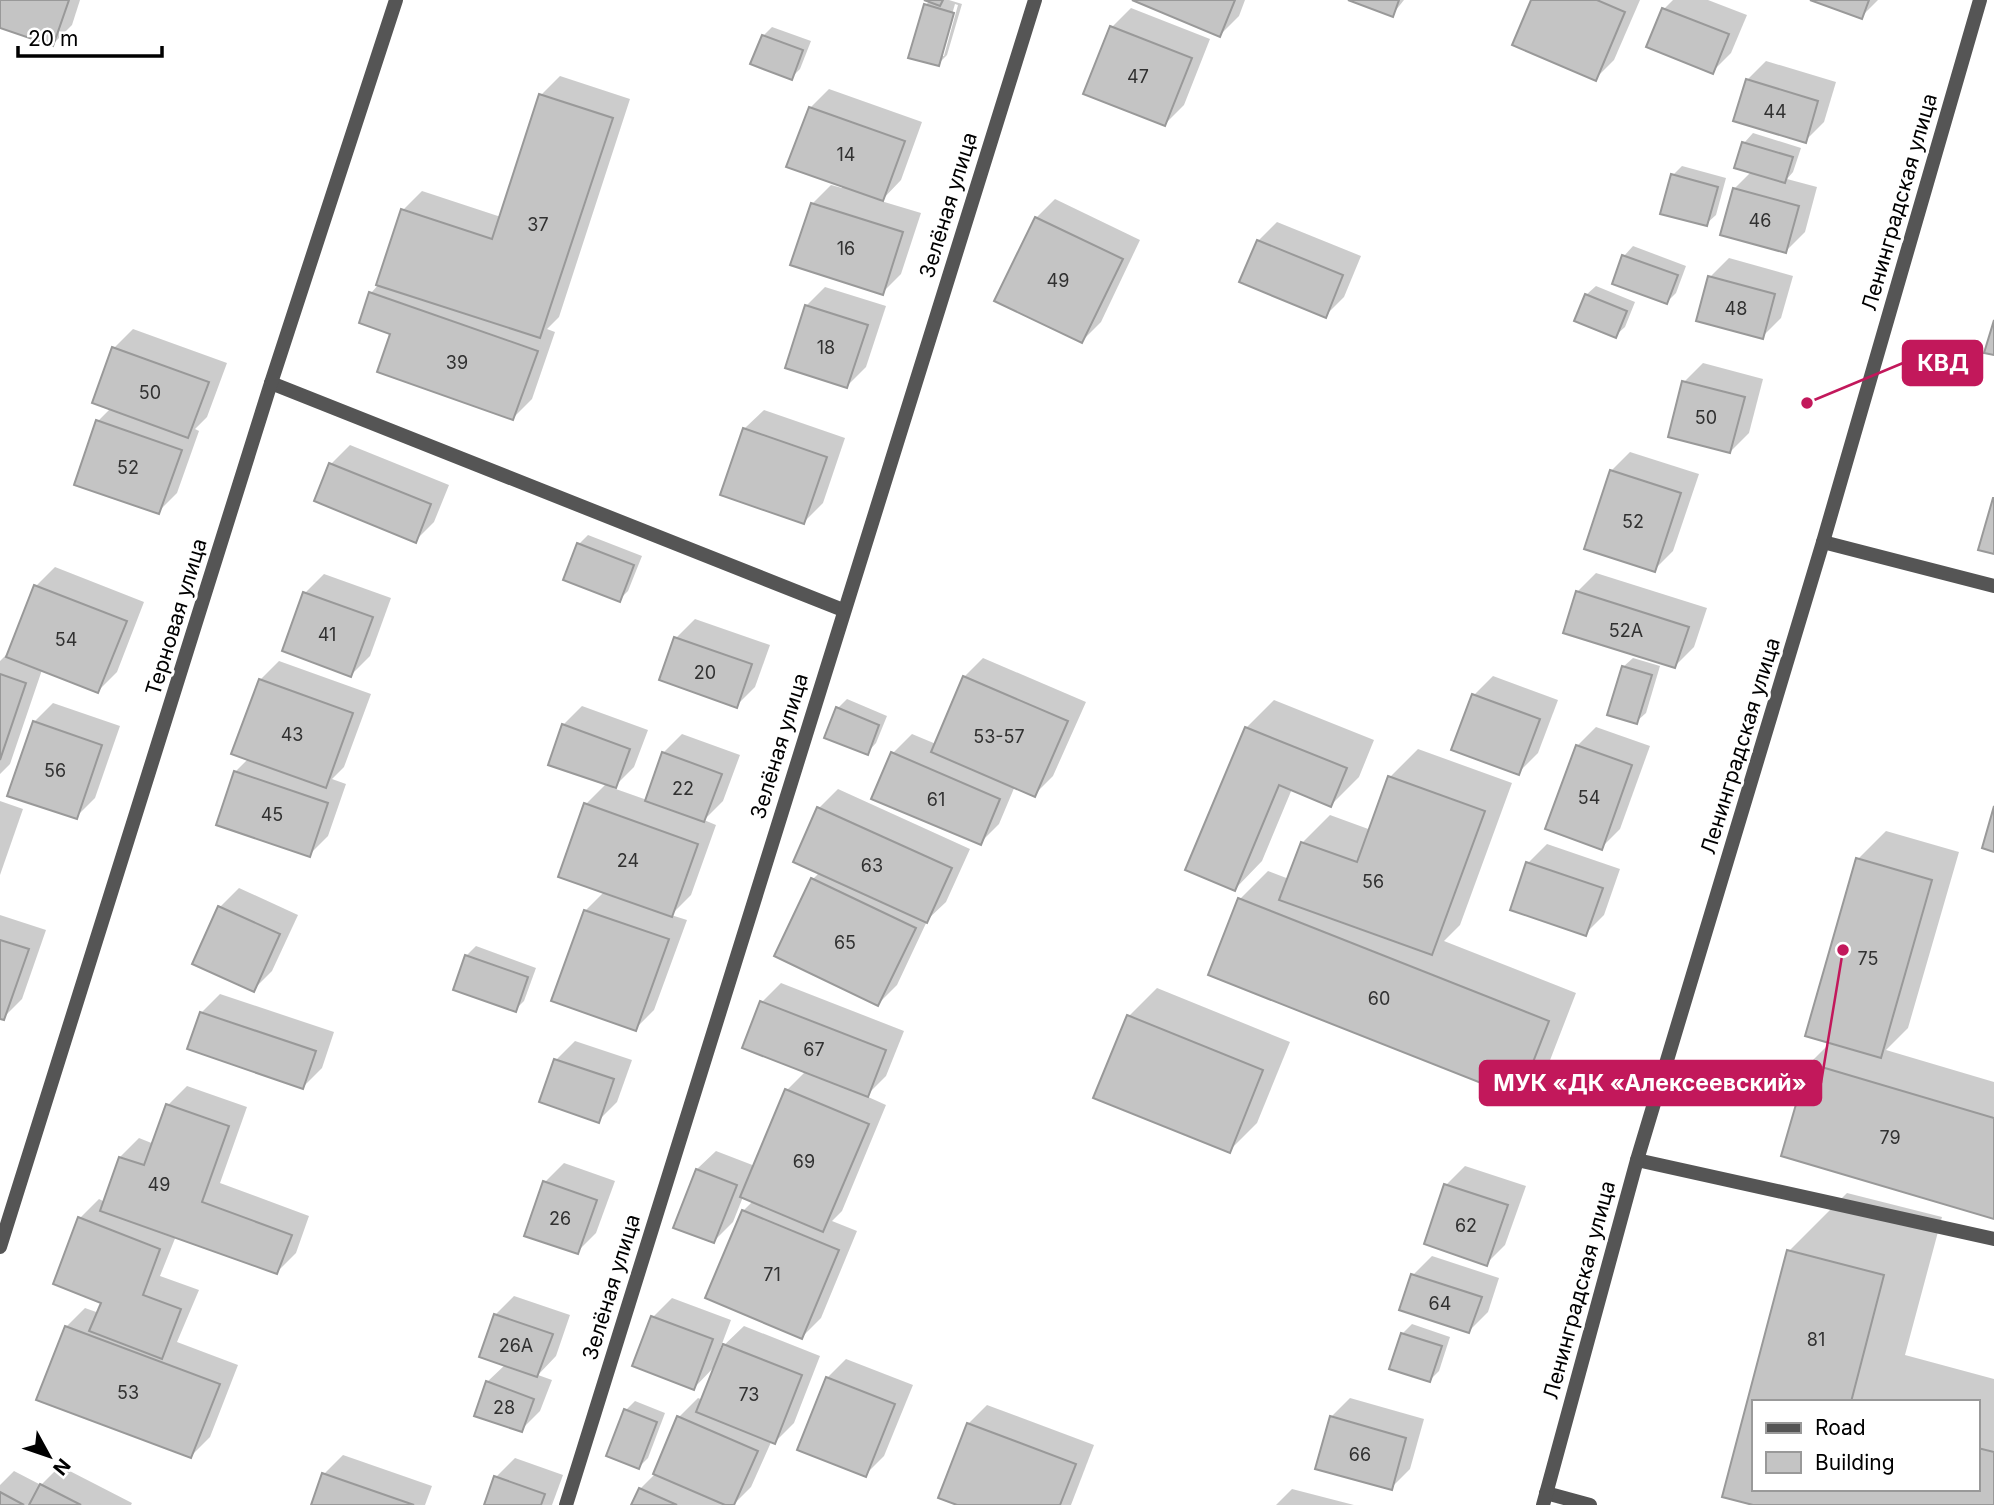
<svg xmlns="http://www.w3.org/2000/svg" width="1994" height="1505" font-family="Inter,sans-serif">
	<rect width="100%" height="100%" fill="#fff"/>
	<!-- shadow -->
	<g fill="#0003" fill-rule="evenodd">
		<path d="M0 0H80L72 25 53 44 0 26Z"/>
		<path d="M930 0H949L962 4 947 55 938 64 926 5ZM955 4 958 5 944 56H940Z"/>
		<path d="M1134 0H1245L1239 16 1220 35Z"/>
		<path d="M1353 0H1404L1392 15Z"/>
		<path d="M1533 0H1640L1614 60 1595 79Z"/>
		<path d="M1673 0H1708L1747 15 1731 53 1712 72 1664 9Z"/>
		<path d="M1815 0H1878L1861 17Z"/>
		<path d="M1131 8 1210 39 1184 105 1165 124 1112 27Z"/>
		<path d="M772 27 811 41 800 69 791 78 763 36Z"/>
		<path d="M1766 61 1836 82 1824 122 1805 141 1747 80Z"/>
		<path d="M560 76 630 99 559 317 547 329 555 332 532 399 513 418 393 333 371 293 379 284 403 210 422 191 501 217 541 95Z"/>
		<path d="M829 89 922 122 901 180 881 201 921 213 901 274 882 293 812 204 831 185 842 188 843 185 810 108Z"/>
		<path d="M1753 133 1801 148 1793 172 1787 179 1817 187 1805 232 1786 251 1734 189 1752 171 1736 167 1744 143Z"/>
		<path d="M1682 166 1726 178 1716 215 1706 224 1673 175Z"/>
		<path d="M1055 199 1140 240 1101 322 1082 341 1036 218Z"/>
		<path d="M1277 222 1361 256 1344 297 1325 316 1258 241Z"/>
		<path d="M1633 246 1686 266 1676 293 1667 302 1614 283 1624 256Z"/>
		<path d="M1729 258 1793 276 1781 318 1762 337 1710 277Z"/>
		<path d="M1596 286 1635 302 1625 327 1615 336 1586 295Z"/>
		<path d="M825 287 886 306 866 367 847 386 806 306Z"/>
		<path d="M133 329 227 363 207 417 195 429 199 431 177 493 158 512 98 421 111 408 114 348Z"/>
		<path d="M1703 363 1763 379 1749 433 1730 452 1684 382Z"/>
		<path d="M764 410 845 438 823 503 804 522 722 494 745 428Z"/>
		<path d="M350 445 449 485 434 522 415 541 316 500 331 464Z"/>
		<path d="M1630 452 1699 474 1673 551 1654 570 1611 471Z"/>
		<path d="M588 535 642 556 628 591 619 600 579 544Z"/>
		<path d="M55 567 144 602 117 672 98 691 42 670 10 764 0 774V661L9 652 36 586Z"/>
		<path d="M1596 573 1707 608 1694 647 1675 666 1577 592Z"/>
		<path d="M324 574 391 598 370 656 351 675 305 593Z"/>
		<path d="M695 619 770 645 755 687 736 706 676 638Z"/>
		<path d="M983 658 1086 702 1053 776 1034 795 1015 786 999 824 980 843 893 753 912 734 936 744 964 677Z"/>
		<path d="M1633 658 1660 666 1646 713 1636 722 1623 667Z"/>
		<path d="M279 661 371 694 344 767 332 779 346 784 328 836 309 855 235 772 248 759 260 680Z"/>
		<path d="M1493 676 1558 700 1538 753 1519 772 1454 748 1474 695Z"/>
		<path d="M847 699 887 716 876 743 867 753 838 708Z"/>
		<path d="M1274 700 1374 740 1359 777 1331 805 1292 789 1262 861 1235 889 1246 728Z"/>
		<path d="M53 703 120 726 95 798 76 817 34 722Z"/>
		<path d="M582 706 648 730 634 767 613 788 647 800 663 753 682 734 740 755 723 801 704 820 716 825 691 895 671 915 687 920 654 1010 635 1029 585 911 605 891 586 804 607 783 563 725Z"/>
		<path d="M1596 727 1650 746 1620 829 1601 848 1577 746Z"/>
		<path d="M1418 749 1512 783 1460 925 1444 941 1576 993 1547 1068 1519 1096 1240 899 1268 871 1289 879 1302 843 1330 815 1371 830 1390 777Z"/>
		<path d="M838 789 970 849 946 902 928 919 897 985 878 1004 813 879 820 872 819 808Z"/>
		<path d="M0 801 23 809 0 875Z"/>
		<path d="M1886 831 1959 852 1908 1028 1886 1050 1994 1082V1217L1809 1064 1831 1042 1858 859Z"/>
		<path d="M1547 844 1620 869 1604 915 1585 934 1528 863Z"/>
		<path d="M239 888 298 915 272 971 253 990 220 907Z"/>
		<path d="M0 915 46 930 22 999 3 1018 0 1017Z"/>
		<path d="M476 946 536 968 524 1001 515 1010 466 956Z"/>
		<path d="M781 983 904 1031 886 1076 866 1096 886 1105 842 1211 832 1221 857 1231 821 1318 802 1337 743 1211 753 1201 743 1197 733 1222 714 1241 676 1227 697 1169 716 1151 755 1166 787 1090 806 1071 762 1002Z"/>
		<path d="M1157 988 1290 1042 1257 1123 1229 1151 1129 1016Z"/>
		<path d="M220 994 334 1032 322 1068 303 1087 201 1013Z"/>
		<path d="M575 1041 632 1060 617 1102 598 1121 541 1100 556 1060Z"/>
		<path d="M187 1086 247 1107 220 1183 309 1216 296 1253 277 1272 176 1236 160 1276 199 1290 177 1342 238 1365 210 1437 191 1456 66 1327 85 1308 99 1313 103 1302 80 1218 99 1199 105 1202 120 1157 139 1138 154 1144 168 1105Z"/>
		<path d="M564 1163 615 1181 596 1233 577 1252 545 1182Z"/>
		<path d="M1465 1166 1526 1186 1505 1245 1486 1264 1426 1243 1446 1185Z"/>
		<path d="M1847 1193 1942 1217 1905 1355 1994 1379V1505H1760L1724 1496 1789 1251ZM1754 1402H1978V1489H1754Z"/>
		<path d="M1432 1256 1499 1278 1488 1312 1469 1331 1413 1275Z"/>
		<path d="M514 1296 570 1315 556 1356 538 1375 552 1380 540 1411 521 1430 487 1382 506 1364 495 1315Z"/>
		<path d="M672 1298 731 1320 720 1349 744 1326 820 1356 794 1423 775 1442 772 1440 751 1487 733 1505H633L640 1489 656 1473 679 1417 698 1398 703 1400 717 1364 694 1388 653 1317Z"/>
		<path d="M1412 1324 1450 1337 1439 1371 1430 1380 1402 1334Z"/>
		<path d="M846 1359 913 1385 884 1456 865 1475 827 1378Z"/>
		<path d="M1350 1398 1424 1419 1410 1469 1391 1488 1331 1417Z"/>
		<path d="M635 1401 665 1413 648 1458 639 1467 626 1410Z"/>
		<path d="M987 1405 1094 1445 1071 1505H962L968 1424Z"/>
		<path d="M343 1455 432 1486 425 1505H313L324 1474Z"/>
		<path d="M515 1458 563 1475 552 1505H486L496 1477Z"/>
		<path d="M60 1466 132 1503 131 1505H0V1485L14 1471 41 1485Z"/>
		<path d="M1292 1489 1354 1505H1276Z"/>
	</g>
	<!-- building -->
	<g fill="#c4c4c4" stroke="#999" stroke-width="2">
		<path d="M0 0H69L53 46 0 28Z"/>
		<path d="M924 0H943L940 6Z"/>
		<path d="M1132 0H1235L1220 37Z"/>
		<path d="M1348 0H1399L1393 17Z"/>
		<path d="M1531 0H1597L1625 12 1596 81 1512 45Z"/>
		<path d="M1810 0H1869L1862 19Z"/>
		<path d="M924 4 954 13 939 66 908 58Z"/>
		<path d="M1662 8 1729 34 1713 74 1646 47Z"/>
		<path d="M1110 26 1192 58 1165 126 1083 94Z"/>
		<path d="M762 35 803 50 792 80 750 64Z"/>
		<path d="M1746 79 1818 101 1806 143 1733 121Z"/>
		<path d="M539 94 613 118 540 338 376 285 401 209 492 239Z"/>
		<path d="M809 107 905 141 883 201 786 167Z"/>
		<path d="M1742 142 1793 157 1785 183 1734 168Z"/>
		<path d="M1671 174 1718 187 1707 226 1660 214Z"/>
		<path d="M1733 188 1799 206 1786 253 1720 235Z"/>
		<path d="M811 203 903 232 883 295 790 265Z"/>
		<path d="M1035 217 1123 259 1082 343 994 301Z"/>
		<path d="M1257 240 1343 275 1326 318 1239 282Z"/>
		<path d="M1622 255 1678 275 1667 304 1612 284Z"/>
		<path d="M1708 276 1775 294 1763 339 1696 321Z"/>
		<path d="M369 292 538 351 513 420 377 372 390 334 359 323Z"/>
		<path d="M1585 294 1627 311 1616 338 1574 321Z"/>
		<path d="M805 305 868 325 847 388 785 368Z"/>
		<path d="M1994 320V355L1984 353Z"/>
		<path d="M112 347 209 382 188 438 92 403Z"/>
		<path d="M1682 381 1745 397 1730 453 1668 437Z"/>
		<path d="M96 420 182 450 159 514 74 485Z"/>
		<path d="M743 428 827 457 804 524 720 495Z"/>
		<path d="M329 463 431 504 416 543 314 501Z"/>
		<path d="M1610 470 1681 493 1655 572 1584 549Z"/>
		<path d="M1993 498H1994V554L1978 550Z"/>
		<path d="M577 543 634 565 620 602 563 580Z"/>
		<path d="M34 585 127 621 98 693 6 657Z"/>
		<path d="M1576 591 1689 627 1675 668 1563 633Z"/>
		<path d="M303 592 373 617 351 677 282 651Z"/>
		<path d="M674 637 752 664 737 708 659 680Z"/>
		<path d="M1622 666 1652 675 1637 724 1607 715Z"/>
		<path d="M0 674 26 683 0 760Z"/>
		<path d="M963 676 1068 721 1035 797 931 752Z"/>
		<path d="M259 679 353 713 326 788 231 754Z"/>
		<path d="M1472 694 1540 719 1519 775 1451 750Z"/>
		<path d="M836 707 879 725 868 755 824 738Z"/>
		<path d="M33 721 102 745 77 819 7 796Z"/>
		<path d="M562 724 630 749 616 788 548 765Z"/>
		<path d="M1245 727 1347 768 1331 807 1279 785 1235 891 1185 870Z"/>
		<path d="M1576 745 1632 765 1602 850 1545 829Z"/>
		<path d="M662 752 722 774 704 822 645 801Z"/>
		<path d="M891 752 1000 799 981 845 871 799Z"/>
		<path d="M234 771 328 803 310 857 216 825Z"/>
		<path d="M1388 776 1485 811 1432 955 1279 900 1301 842 1357 862Z"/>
		<path d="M584 803 698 844 672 917 558 877Z"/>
		<path d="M1994 806V852L1982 848Z"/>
		<path d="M817 807 952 868 927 923 793 862Z"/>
		<path d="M1856 858 1932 880 1881 1058 1805 1036Z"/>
		<path d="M1526 862 1603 888 1586 936 1510 910Z"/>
		<path d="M811 878 916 928 878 1006 774 956Z"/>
		<path d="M1238 898 1549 1021 1519 1098 1208 975Z"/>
		<path d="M218 906 280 934 254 992 192 964Z"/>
		<path d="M584 910 669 939 636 1031 551 1001Z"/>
		<path d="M0 940 29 949 4 1020 0 1019Z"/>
		<path d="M465 955 528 977 516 1012 453 990Z"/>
		<path d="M760 1001 886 1050 868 1097 742 1048Z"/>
		<path d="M200 1012 316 1051 303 1089 187 1049Z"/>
		<path d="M1127 1015 1263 1070 1230 1153 1093 1098Z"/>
		<path d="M554 1059 614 1079 599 1123 539 1102Z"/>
		<path d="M1808 1063 1994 1118V1219L1781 1156Z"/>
		<path d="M785 1089 869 1124 823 1232 740 1197Z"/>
		<path d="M166 1104 229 1126 202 1202 292 1235 277 1274 100 1211 119 1157 144 1165Z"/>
		<path d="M696 1169 737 1185 714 1243 673 1228Z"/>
		<path d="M543 1181 597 1200 578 1254 524 1236Z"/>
		<path d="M1444 1184 1508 1205 1487 1266 1424 1244Z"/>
		<path d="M742 1210 839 1250 802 1339 705 1298Z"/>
		<path d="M78 1217 160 1249 143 1295 181 1309 162 1359 89 1331 101 1303 53 1284Z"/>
		<path d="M1787 1250 1884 1275 1851 1402H1754V1489H1978V1448L1994 1452V1505H1753L1722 1497Z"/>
		<path d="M1411 1274 1482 1297 1469 1333 1399 1310Z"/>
		<path d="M494 1314 553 1334 537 1377 479 1357Z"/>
		<path d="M651 1316 713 1339 694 1390 632 1366Z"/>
		<path d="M65 1326 220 1384 191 1458 36 1400Z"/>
		<path d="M1401 1333 1442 1346 1430 1382 1389 1369Z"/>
		<path d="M723 1344 802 1375 775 1444 696 1412Z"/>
		<path d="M826 1377 895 1404 866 1477 797 1450Z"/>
		<path d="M486 1381 534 1399 522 1432 474 1416Z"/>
		<path d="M624 1409 657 1422 639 1469 606 1456Z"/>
		<path d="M677 1416 758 1451 734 1505H725L653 1474Z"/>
		<path d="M1330 1416 1406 1438 1392 1490 1315 1469Z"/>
		<path d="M967 1423 1076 1464 1060 1505H957L938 1498Z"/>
		<path d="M322 1473 414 1505H311Z"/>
		<path d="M494 1476 545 1494 541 1505H484Z"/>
		<path d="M40 1484 81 1505H29Z"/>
		<path d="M639 1488 677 1505H631Z"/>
		<path d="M0 1492 24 1505H0Z"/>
	</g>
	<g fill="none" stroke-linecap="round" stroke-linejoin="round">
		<!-- service -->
		<path stroke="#555" stroke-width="14" d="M1546 1493 1590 1505"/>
		<!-- minor -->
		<g stroke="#555" stroke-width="14">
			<path d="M271 383 843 610"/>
			<path d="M1823 542 1994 586"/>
			<path d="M1637 1160 1994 1239"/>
			<path d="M0 1247 271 383 396 0"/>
			<path d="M566 1505 1035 0"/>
			<path d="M1543 1505 1637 1160 1823 542 1980 0"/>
		</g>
	</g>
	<g text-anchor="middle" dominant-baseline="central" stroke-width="6" stroke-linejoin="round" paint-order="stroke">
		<!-- number labels -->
		<g font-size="18" fill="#313131">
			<text x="1138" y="76">47</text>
			<text x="1775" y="111">44</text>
			<text x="846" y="154">14</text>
			<text x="1760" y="220">46</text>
			<text x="538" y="224">37</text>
			<text x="846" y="248">16</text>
			<text x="1058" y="280">49</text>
			<text x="1736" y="308">48</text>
			<text x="826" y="347">18</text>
			<text x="457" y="362">39</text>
			<text x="150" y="392">50</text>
			<text x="1706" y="417">50</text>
			<text x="128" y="467">52</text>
			<text x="1633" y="521">52</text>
			<text x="1626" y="630">52А</text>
			<text x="327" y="634">41</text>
			<text x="66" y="639">54</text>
			<text x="705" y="672">20</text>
			<text x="292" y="734">43</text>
			<text x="999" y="736">53-57</text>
			<text x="55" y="770">56</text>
			<text x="683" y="788">22</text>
			<text x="1589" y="797">54</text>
			<text x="936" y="799">61</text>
			<text x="272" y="814">45</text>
			<text x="628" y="860">24</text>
			<text x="872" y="865">63</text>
			<text x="1373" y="881">56</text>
			<text x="845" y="942">65</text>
			<text x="1868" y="958">75</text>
			<text x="1379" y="998">60</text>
			<text x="814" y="1049">67</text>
			<text x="1890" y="1137">79</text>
			<text x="804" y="1161">69</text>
			<text x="159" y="1184">49</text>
			<text x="560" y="1218">26</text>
			<text x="1466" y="1225">62</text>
			<text x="772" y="1274">71</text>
			<text x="1440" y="1303">64</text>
			<text x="1816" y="1339">81</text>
			<text x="516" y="1345">26А</text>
			<text x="128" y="1392">53</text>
			<text x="749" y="1394">73</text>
			<text x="504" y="1407">28</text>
			<text x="1360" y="1454">66</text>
		</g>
		<!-- street labels -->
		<g font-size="21" fill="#000" stroke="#fff">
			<text transform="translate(1899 202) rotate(-74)">Ленинградская улица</text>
			<text transform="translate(948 205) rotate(-73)">Зелёная улица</text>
			<text transform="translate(176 617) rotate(-73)">Терновая улица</text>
			<text transform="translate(779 746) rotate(-73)">Зелёная улица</text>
			<text transform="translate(1740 746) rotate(-73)">Ленинградская улица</text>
			<text transform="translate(611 1287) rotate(-73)">Зелёная улица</text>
			<text transform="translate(1579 1290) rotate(-75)">Ленинградская улица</text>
		</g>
	</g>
	<!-- callouts -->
	<path fill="none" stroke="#c2185b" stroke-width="2.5" d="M1807 403L1903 363M1843 950L1821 1083"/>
	<g fill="#c2185b" stroke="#fff" stroke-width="2.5">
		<circle cx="1807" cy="403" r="7"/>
		<circle cx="1843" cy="950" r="7"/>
	</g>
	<g fill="#c2185b" stroke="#c2185b" stroke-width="2.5">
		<rect x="1903" y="341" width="79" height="44" rx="7"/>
		<rect x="1480" y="1061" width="341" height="44" rx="7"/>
	</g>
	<g font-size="23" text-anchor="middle" font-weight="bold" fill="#fff">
		<text x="1943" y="371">КВД</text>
		<text x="1650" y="1091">МУК «ДК «Алексеевский»</text>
	</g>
	<!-- legend -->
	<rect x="1752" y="1400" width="228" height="91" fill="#ffffff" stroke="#999999" stroke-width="2"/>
	<rect x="1766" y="1423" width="35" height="10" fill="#555555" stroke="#999999" stroke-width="2"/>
	<text x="1815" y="1435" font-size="21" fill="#000000">Road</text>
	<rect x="1766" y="1452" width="35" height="21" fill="#c4c4c4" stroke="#999999" stroke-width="2"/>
	<text x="1815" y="1470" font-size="21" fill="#000000">Building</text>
	<!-- north arrow -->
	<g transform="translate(49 1456) rotate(130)" stroke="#ffffff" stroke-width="5" paint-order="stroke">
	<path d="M0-5L12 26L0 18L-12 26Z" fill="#000000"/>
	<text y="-10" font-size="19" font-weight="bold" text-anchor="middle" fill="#000000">N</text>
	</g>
	<!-- scale -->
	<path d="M18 46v10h144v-10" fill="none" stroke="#000000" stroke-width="3.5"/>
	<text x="28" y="46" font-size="21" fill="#000000" stroke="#ffffff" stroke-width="5" paint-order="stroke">20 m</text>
</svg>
